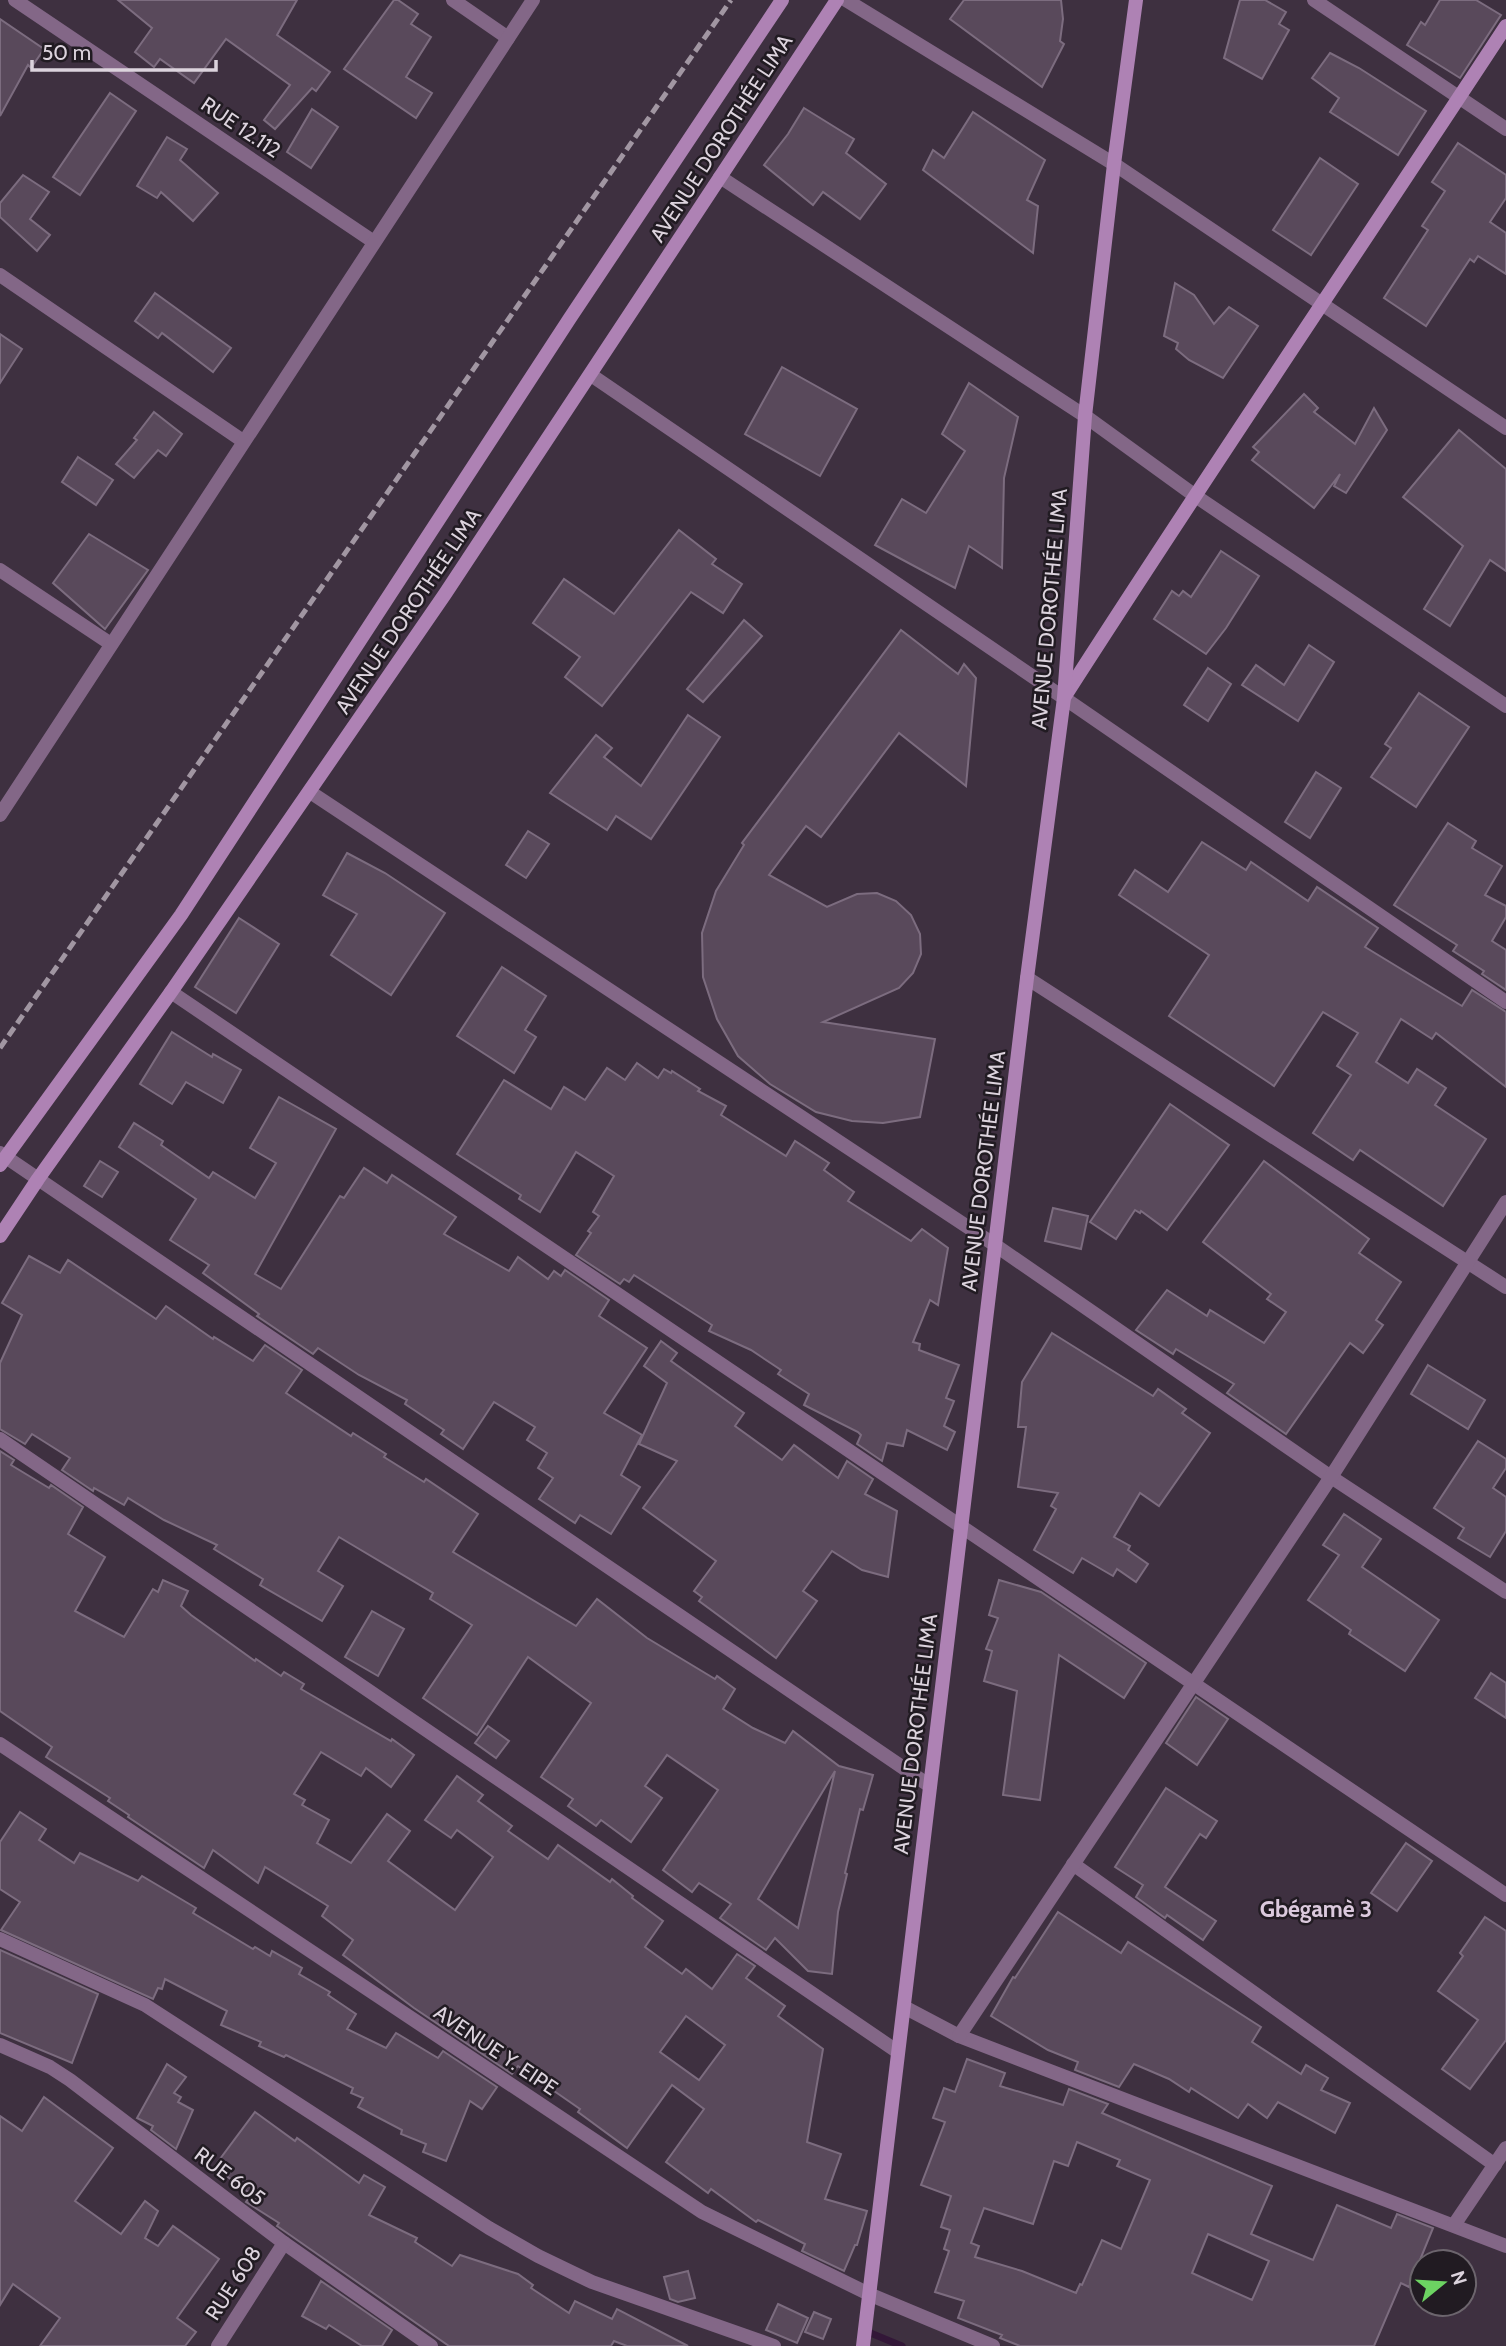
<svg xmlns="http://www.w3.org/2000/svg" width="1506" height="2346" font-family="Cabin,sans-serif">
	<rect width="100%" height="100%" fill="#3e3040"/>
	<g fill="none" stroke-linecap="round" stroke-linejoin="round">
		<!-- stream -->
		<path stroke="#331738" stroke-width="7" d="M868 2332 902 2346"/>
	</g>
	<!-- building -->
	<g fill="#59495b" stroke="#7c6c7f" stroke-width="2" fill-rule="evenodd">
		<path d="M118 0H297L277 35 330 72 316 91 312 88 275 129 264 120 290 85 226 39 194 83 160 59 154 67 135 52 152 28Z"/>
		<path d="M394 0H398L418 14 411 24 431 37 406 77 432 93 416 118 344 69Z"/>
		<path d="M964 0H1061L1063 19 1060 41 1064 44 1042 87 950 19Z"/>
		<path d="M1240 0H1265L1286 12 1279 24 1289 30 1262 79 1224 58Z"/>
		<path d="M1440 0H1476L1501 15 1460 78 1407 45 1421 22 1425 25Z"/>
		<path d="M0 19 44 49 31 68 28 65 0 116Z"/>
		<path d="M1330 53 1359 68 1426 111 1398 155 1330 112 1339 98 1312 78Z"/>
		<path d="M110 93 136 111 80 195 53 177Z"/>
		<path d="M804 108 854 139 846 153 886 184 860 219 823 192 813 205 764 165 788 134Z"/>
		<path d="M312 109 338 127 311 168 287 152Z"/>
		<path d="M973 112 1045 160 1027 200 1038 206 1033 253 923 170 933 150 944 158Z"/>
		<path d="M167 137 187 149 180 160 218 193 193 221 161 192 157 198 137 186Z"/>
		<path d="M1458 143 1506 175V198L1490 222 1506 233V274L1478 256 1474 262 1470 259 1426 326 1384 298 1428 230 1422 226 1445 191 1432 182Z"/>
		<path d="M1320 158 1358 184 1311 255 1273 230Z"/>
		<path d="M23 175 49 192 30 219 50 235 37 251 0 217V203Z"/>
		<path d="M1175 283 1194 295 1214 324 1229 307 1258 326 1223 378 1189 360 1176 349 1178 343 1164 336Z"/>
		<path d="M155 293 231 348 213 372 162 333 158 338 135 321Z"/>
		<path d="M0 334 22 349 0 383Z"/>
		<path d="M782 367 857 409 820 476 745 434Z"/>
		<path d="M969 383 1018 417 1004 478 1002 568 969 546 955 588 875 545 902 499 926 513 965 451 942 434Z"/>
		<path d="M1304 394 1318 408 1314 412 1355 444 1374 408 1387 430 1346 493 1334 486 1340 474 1314 508 1252 460 1259 452 1253 447Z"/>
		<path d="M154 412 182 434 166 456 158 450 134 478 116 464 137 440 134 438Z"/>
		<path d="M1459 430 1506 469V571L1490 560 1450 626 1424 609 1463 546 1403 497Z"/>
		<path d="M78 457 113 480 96 505 62 482Z"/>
		<path d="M679 530 716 559 712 564 742 584 723 613 691 592 602 706 565 677 580 657 533 623 564 579 614 614Z"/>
		<path d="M89 534 148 570 105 629 53 583Z"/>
		<path d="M1221 551 1259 576 1226 628 1206 654 1154 619 1172 591 1179 596 1183 591 1191 597Z"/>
		<path d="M744 620 762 636 703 702 687 689Z"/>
		<path d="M901 630 958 674 964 664 976 678 966 786 899 733 821 837 806 826 769 875 827 907 857 894 877 893 896 901 911 915 920 934 921 954 913 973 899 988 823 1022 935 1039 920 1117 883 1123 852 1121 816 1112 770 1084 738 1056 717 1019 703 977 702 933 716 891 744 845 742 843Z"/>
		<path d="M1309 645 1334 662 1298 721 1242 685 1256 665 1284 685Z"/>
		<path d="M1208 668 1231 684 1208 721 1184 705Z"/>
		<path d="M1419 693 1469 727 1416 807 1371 777 1391 748 1385 744Z"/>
		<path d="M688 715 720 737 651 839 616 816 607 830 550 793 596 735 612 748 604 757 641 786Z"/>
		<path d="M1316 772 1341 788 1310 838 1285 822Z"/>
		<path d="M1448 823 1476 841 1472 848 1502 866 1485 895 1506 906V917L1492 941 1506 950V990L1482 974 1484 971 1453 951 1457 945 1394 905Z"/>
		<path d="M528 831 549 844 526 878 506 865Z"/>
		<path d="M1202 842 1246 870 1251 862 1308 901 1317 887 1378 928 1365 947 1462 1006 1472 990 1506 1012V1087L1436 1033 1432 1039 1401 1019 1376 1062 1408 1083 1417 1069 1446 1088 1435 1105 1486 1139 1443 1206 1360 1150 1353 1160 1313 1133 1351 1075 1337 1066 1358 1033 1323 1012 1274 1086 1169 1016 1209 955 1119 895 1135 870 1168 892Z"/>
		<path d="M347 853 385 873 445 913 391 995 331 955 357 914 323 895Z"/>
		<path d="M239 918 279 944 236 1013 195 987Z"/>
		<path d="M502 967 546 996 525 1030 536 1037 514 1073 457 1036Z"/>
		<path d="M172 1032 212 1057 213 1054 241 1070 223 1103 186 1082 172 1104 140 1084Z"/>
		<path d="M637 1063 658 1078 664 1069 671 1073 672 1071 700 1089 698 1091 726 1106 721 1115 786 1156 795 1141 829 1163 824 1170 854 1192 848 1201 911 1241 922 1229 948 1248 938 1305 930 1300 913 1342 920 1344 919 1350 959 1365 946 1398 954 1401 944 1426 955 1432 947 1450 907 1430 903 1446 887 1443 882 1461 857 1444 861 1435 858 1432 804 1405 809 1394 778 1374 781 1370 751 1350 709 1331 712 1325 634 1275 629 1282 624 1279 620 1284 576 1255 591 1233 588 1231 599 1216 593 1212 614 1176 576 1152 540 1212 519 1199 521 1195 457 1154 504 1080 551 1109 564 1087 585 1100 607 1068 625 1080Z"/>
		<path d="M279 1097 336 1129 255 1274 281 1289 340 1196 344 1198 364 1168 387 1183 392 1175 456 1217 444 1234 509 1271 518 1257 548 1279 554 1271 561 1276 565 1270 609 1300 599 1316 647 1348 604 1413 642 1435 621 1475 640 1487 611 1534 580 1515 575 1523 539 1499 553 1478 538 1468 547 1453 527 1440 535 1427 494 1402 463 1449 441 1434 444 1430 405 1404 407 1400 359 1375 318 1348 313 1354 257 1316 259 1314 203 1273 209 1265 170 1240 196 1199 119 1147 134 1123 163 1141 161 1145 209 1178 213 1172 255 1198 276 1163 250 1148Z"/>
		<path d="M1170 1104 1229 1145 1167 1230 1141 1211 1140 1213 1135 1210 1116 1239 1090 1222Z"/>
		<path d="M100 1161 118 1172 102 1197 84 1186Z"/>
		<path d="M1264 1161 1369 1239 1359 1253 1401 1282 1376 1320 1383 1325 1363 1353 1350 1343 1286 1434 1227 1393 1234 1384 1176 1349 1173 1354 1136 1330 1167 1290 1207 1316 1210 1310 1264 1343 1286 1312 1267 1299 1271 1294 1203 1242Z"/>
		<path d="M1053 1208 1088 1216 1081 1249 1045 1241Z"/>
		<path d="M29 1256 60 1273 68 1260 156 1319 166 1306 213 1339 214 1337 253 1361 265 1345 302 1370 286 1393 351 1436 353 1433 386 1454 384 1457 424 1482 426 1479 478 1514 453 1552 576 1626 597 1599 647 1638 715 1679 717 1676 735 1689 723 1709 753 1728 785 1743 793 1731 839 1766 873 1775 863 1810 860 1809 845 1873 847 1874 838 1912 832 1974 808 1971 775 1938 766 1950 720 1918 731 1904 699 1883 692 1892 663 1870 718 1790 667 1755 645 1786 662 1798 631 1842 601 1820 596 1826 568 1806 573 1799 541 1777 591 1703 528 1657 477 1735 423 1698 472 1625 430 1599 433 1593 339 1537 318 1571 343 1586 322 1621 260 1585 263 1579 214 1549 217 1545 164 1520 128 1498 124 1505 94 1488 93 1491 62 1470 70 1458 32 1434 25 1444 0 1429V1363L22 1315 2 1303ZM835 1771 798 1928 758 1899Z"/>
		<path d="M1052 1333 1153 1396 1158 1389 1186 1409 1182 1413 1210 1433 1159 1506 1140 1493 1114 1537 1130 1546 1128 1550 1148 1564 1136 1582 1117 1569 1113 1576 1082 1558 1073 1573 1034 1550 1056 1509 1051 1506 1058 1493 1018 1487 1026 1427H1018L1022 1382Z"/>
		<path d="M661 1341 677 1353 671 1361 744 1413 735 1426 782 1460 794 1445 838 1478 847 1461 873 1479 865 1494 897 1511 888 1577 862 1570 832 1551 803 1591 817 1601 776 1658 699 1601 702 1597 694 1591 716 1561 643 1508 677 1461 639 1444 667 1383 644 1366Z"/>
		<path d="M1428 1365 1485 1400 1468 1429 1411 1394Z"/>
		<path d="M1478 1441 1506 1459V1468L1493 1488 1506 1497V1531L1490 1557 1458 1538 1464 1528 1434 1508Z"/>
		<path d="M0 1451 14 1460 11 1465 49 1488 51 1485 83 1507 68 1534 105 1557 75 1611 124 1637 153 1589 158 1592 163 1580 188 1591 181 1606 191 1615 255 1661 256 1659 281 1676 284 1672 304 1684 301 1689 391 1741 392 1739 414 1755 391 1787 366 1768 361 1776 321 1752 294 1794 305 1800 302 1805 329 1820 317 1843 351 1863 387 1814 410 1831 388 1861 455 1910 493 1857 457 1830 451 1838 425 1820 457 1776 483 1795 478 1801 512 1826 508 1831 548 1859 558 1845 610 1882 612 1879 633 1896 632 1898 663 1921 645 1947 682 1974 686 1969 712 1989 737 1954 755 1966 746 1978 785 2006 778 2016 823 2049 807 2142 841 2154 825 2199 867 2211 857 2245H855L844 2271 802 2251 805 2244 758 2220 756 2222 711 2189 708 2193 666 2162 704 2109 672 2085 627 2148 578 2112 580 2109 518 2066 512 2074 414 2008 343 1955 353 1940 322 1916 328 1906 265 1867 258 1883 213 1850 204 1868 128 1817 129 1815 108 1801 110 1798 46 1757 52 1747 0 1711ZM686 2016 725 2045 699 2080 660 2052Z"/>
		<path d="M1344 1514 1381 1539 1362 1567 1439 1620 1405 1671 1349 1634 1351 1630 1308 1600 1339 1555 1323 1545Z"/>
		<path d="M999 1580 1041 1592 1146 1663 1124 1698 1059 1655 1040 1800 1003 1795 1017 1691 984 1681 992 1651 986 1649 998 1618 989 1615Z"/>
		<path d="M372 1611 404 1629 378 1676 345 1657Z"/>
		<path d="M1491 1673 1506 1683V1718L1475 1698Z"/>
		<path d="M1196 1697 1228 1719 1197 1765 1166 1743Z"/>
		<path d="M488 1726 509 1741 496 1758 475 1743Z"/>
		<path d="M1166 1788 1217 1821 1206 1838 1200 1834 1165 1887 1216 1921 1203 1940 1167 1915 1165 1918 1136 1897 1143 1885 1115 1867Z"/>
		<path d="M20 1812 46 1829 39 1840 74 1863 80 1853 138 1881 142 1876 196 1908 193 1913 253 1949 255 1947 270 1956 272 1951 302 1968 299 1974 330 1992 328 1995 356 2014 347 2029 386 2048 396 2033 438 2058 443 2051 497 2087 482 2109 470 2101 446 2161 423 2152 426 2144 401 2134 402 2130 358 2107 363 2098 351 2093 353 2088 286 2055 284 2057 259 2046 261 2042 221 2025 227 2011 165 1979 162 1989 158 1988 153 1999 1 1930 20 1902 0 1889V1842Z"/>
		<path d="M1406 1843 1432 1861 1397 1911 1371 1893Z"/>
		<path d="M1058 1912 1121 1953 1128 1942 1261 2027 1252 2042 1301 2074 1306 2065 1328 2078 1321 2090 1350 2103 1335 2133 1278 2102 1267 2118 1248 2104 1238 2118 1191 2088 1189 2092 1169 2079 1134 2064 1119 2087 1075 2070 1078 2062 1048 2050 991 2016 1013 1977 1015 1978Z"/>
		<path d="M1485 1917 1506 1931V2040L1470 2089 1442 2069 1478 2020 1438 1991 1463 1956 1460 1953Z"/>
		<path d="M0 1950 98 1994 72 2063 0 2033Z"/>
		<path d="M967 2059 1005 2073 1000 2086 1063 2105 1069 2089 1108 2104 1102 2113 1272 2186 1251 2234 1313 2260 1337 2205 1391 2228 1397 2214 1433 2228 1409 2287 1401 2283 1374 2346H1020L1000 2338 1002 2335 958 2318 964 2301 935 2292 949 2251 944 2249 950 2230 941 2227 951 2196 921 2185 945 2122 933 2118 944 2088 955 2092ZM1077 2142 1120 2160 1117 2166 1150 2180 1121 2249 1102 2240 1082 2285 1080 2284 1076 2293 1022 2271 975 2257 979 2246 971 2243 984 2208 1033 2224 1054 2161 1068 2166ZM1208 2234 1269 2261 1252 2300 1192 2273Z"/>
		<path d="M167 2064 186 2077 174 2093 181 2097 178 2102 193 2110 176 2149 151 2130 153 2126 137 2118Z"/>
		<path d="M44 2097 113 2148 75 2201 121 2234 145 2201 158 2211 145 2238 158 2246 173 2226 219 2259 177 2318 196 2332 185 2346H40L60 2318 13 2284 0 2305V2116L22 2131Z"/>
		<path d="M255 2112 295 2141 297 2138 359 2183 364 2175 385 2187 369 2215 417 2238 415 2242 452 2266 460 2255 518 2274 533 2285 531 2288 569 2313 575 2301 612 2319 617 2309 688 2346H627L614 2341 611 2346H449L290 2235 277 2226 279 2223 246 2202 251 2194 214 2167Z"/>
		<path d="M688 2271 695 2298 678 2302 670 2299 664 2277Z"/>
		<path d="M321 2281 392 2330 382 2346H362L329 2325 326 2329 302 2316Z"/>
		<path d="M778 2304 808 2318 797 2343 766 2330Z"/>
		<path d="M814 2312 831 2319 823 2339 805 2332Z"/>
	</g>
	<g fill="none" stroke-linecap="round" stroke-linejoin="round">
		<!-- street -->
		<g stroke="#836787" stroke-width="14">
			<path d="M15 0 374 242"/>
			<path d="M453 0 508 38"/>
			<path d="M846 0 1114 164 1506 428"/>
			<path d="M1314 0 1506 129"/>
			<path d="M720 177 1085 416 1194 495 1506 706"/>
			<path d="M0 275 243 441"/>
			<path d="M591 375 1064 698 1506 1002"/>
			<path d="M0 570 111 644"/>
			<path d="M310 792 995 1245 1331 1477 1506 1592"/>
			<path d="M0 815 533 0"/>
			<path d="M1027 978 1506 1287"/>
			<path d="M171 992 1506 1895"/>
			<path d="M0 1153 930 1786"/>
			<path d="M0 1439 898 2052"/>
			<path d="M0 1744 702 2212 871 2295 993 2346"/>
			<path d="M1073 1864 1495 2165"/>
			<path d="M0 1939 145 2005 489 2228 538 2256 592 2282 774 2346"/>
			<path d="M904 2007 959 2036 1506 2246"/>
			<path d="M959 2036 1331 1477 1506 1202"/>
			<path d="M0 2045 50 2067 70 2080 284 2243 431 2346"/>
			<path d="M1454 2225 1506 2148"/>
			<path d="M218 2346 284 2243"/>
		</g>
		<!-- secondary -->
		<g stroke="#ae82b4" stroke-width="14">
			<path d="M1065 696C1209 471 1359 250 1506 26"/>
			<path d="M0 1165 181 915 570 318 782 0"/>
			<path d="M0 1236 38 1179 171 992 445 594 837 0"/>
			<path d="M863 2346 1027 978 1064 698 1085 416 1114 164 1136 0"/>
		</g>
		<!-- rail -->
		<path stroke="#a196a2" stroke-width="5" stroke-dasharray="10 5" stroke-linecap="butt" d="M0 1048 731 0"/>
	</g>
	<g text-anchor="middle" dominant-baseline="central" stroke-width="5" stroke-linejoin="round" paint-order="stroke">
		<!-- street labels -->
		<g font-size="21" fill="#dcd3dd" stroke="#211b22">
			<text transform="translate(241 127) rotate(34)">RUE 12.112</text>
			<text transform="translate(721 138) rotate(-57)">AVENUE DOROTHÉE LIMA</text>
			<text transform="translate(1049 609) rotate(-85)">AVENUE DOROTHÉE LIMA</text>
			<text transform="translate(408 611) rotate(-56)">AVENUE DOROTHÉE LIMA</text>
			<text transform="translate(983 1171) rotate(-83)">AVENUE DOROTHÉE LIMA</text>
			<text transform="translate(915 1734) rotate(-83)">AVENUE DOROTHÉE LIMA</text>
			<text transform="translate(496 2050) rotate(34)">AVENUE Y. EIPE</text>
			<text transform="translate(230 2176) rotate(37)">RUE 605</text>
			<text transform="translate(233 2283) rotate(-57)">RUE 608</text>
		</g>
		<!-- neighbourhood labels -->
		<g font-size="23" font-weight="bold" fill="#dbc9dd" stroke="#211b22">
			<text x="1316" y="1909">Gbégamè 3</text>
		</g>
	</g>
	<!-- north arrow -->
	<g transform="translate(1443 2283) rotate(72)"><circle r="33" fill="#211b22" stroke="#6c656d" stroke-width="2"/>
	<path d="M0-5L12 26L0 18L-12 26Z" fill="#6cd362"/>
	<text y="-10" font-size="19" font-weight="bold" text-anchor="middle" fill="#dcd3dd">N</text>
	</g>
	<!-- scale -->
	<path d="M32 60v10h184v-10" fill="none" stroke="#dcd3dd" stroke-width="3.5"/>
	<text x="42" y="60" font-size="21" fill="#dcd3dd" stroke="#211b22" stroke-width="5" paint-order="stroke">50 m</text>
</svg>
